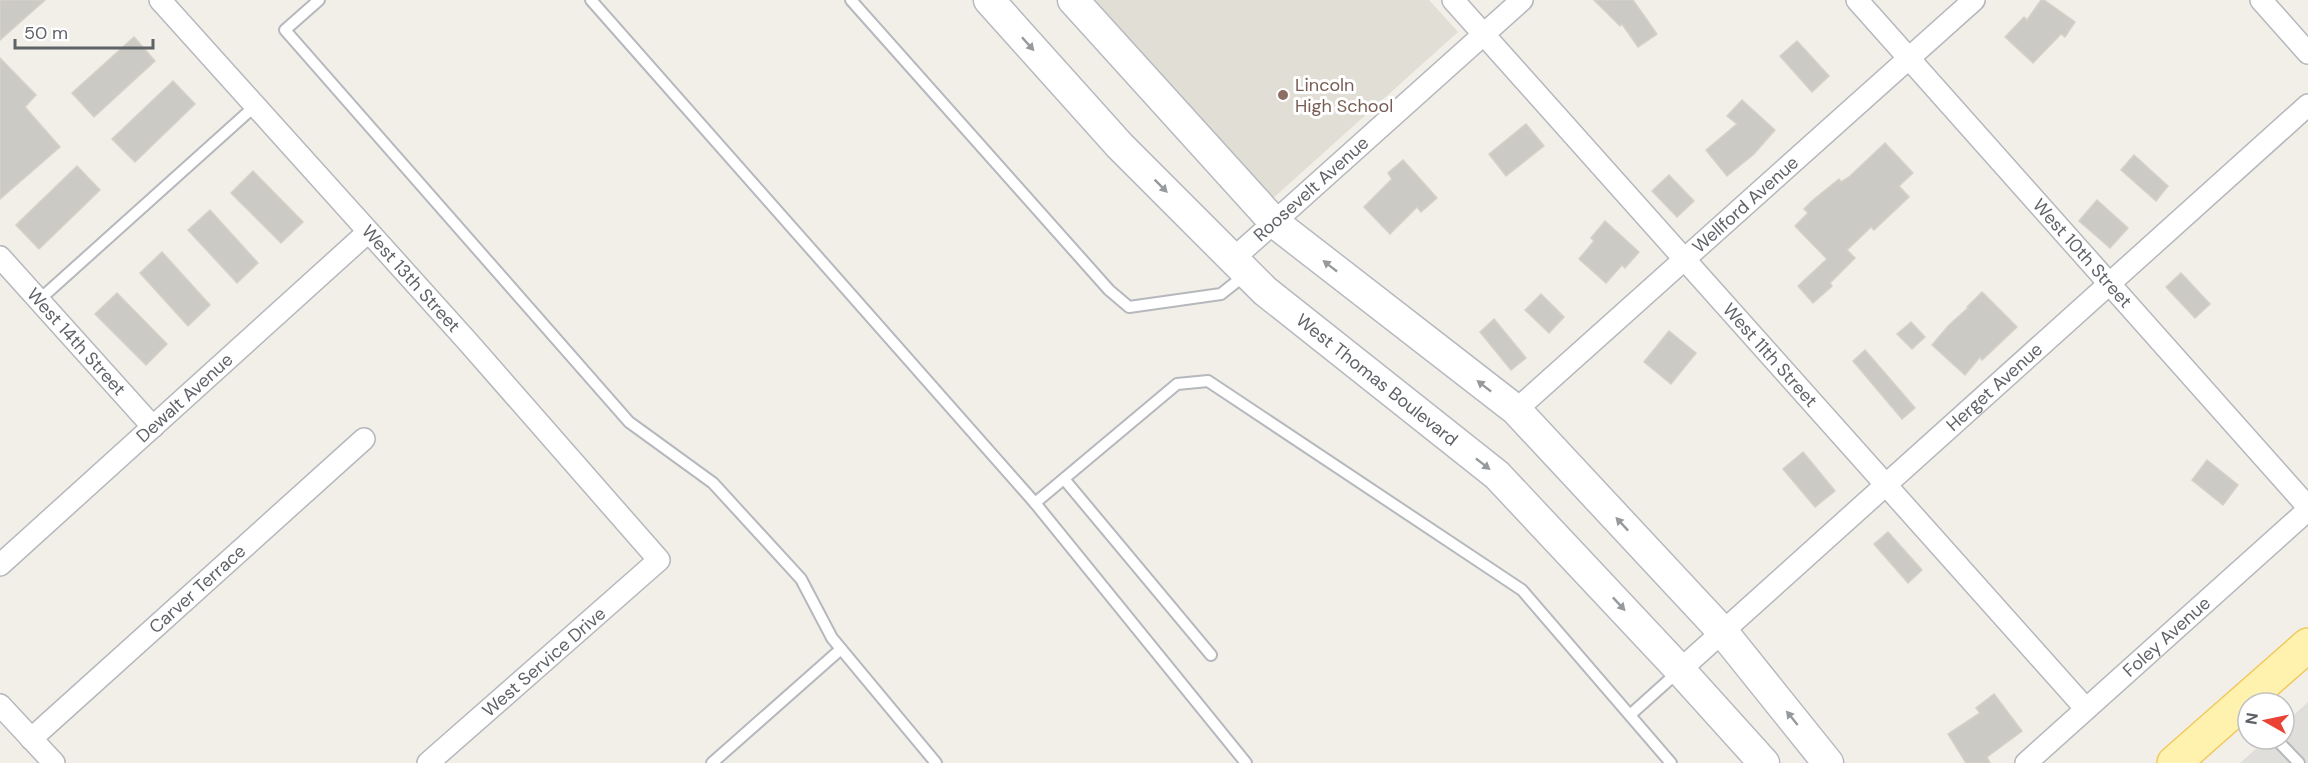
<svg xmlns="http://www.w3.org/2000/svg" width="2308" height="763" font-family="'DM Sans',sans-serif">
	<rect width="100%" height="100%" fill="#f1efe8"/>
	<!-- industrial -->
	<path fill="#e0deda" d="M2308 702V763H2240L2267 739H2284V724Z"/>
	<!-- education -->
	<path fill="#e1ded6" d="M1093 0H1429L1458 32 1271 200Z"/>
	<!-- building -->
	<g fill="#cccac5" stroke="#d6d1c6" stroke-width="1.5">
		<path d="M0 0H45L0 40Z"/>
		<path d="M1594 0H1633L1657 34 1638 47 1622 24 1620 26Z"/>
		<path d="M2041 0H2044L2075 22 2065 37 2061 34 2033 63 2005 37 2024 17 2027 20Z"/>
		<path d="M134 37 155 61 94 117 72 93Z"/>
		<path d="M1797 41 1829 76 1812 92 1780 56Z"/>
		<path d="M0 58 36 95 25 107 60 147 0 199Z"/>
		<path d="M173 81 195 104 135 162 112 139Z"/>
		<path d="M1742 100 1775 130 1754 154 1727 176 1706 150 1737 124 1727 116Z"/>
		<path d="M1526 124 1544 146 1506 176 1489 154Z"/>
		<path d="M1885 143 1913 173 1899 186 1909 197 1874 230 1871 227 1847 250 1855 258 1830 283 1832 286 1813 303 1798 286 1827 259 1795 226 1808 213 1804 209 1813 200 1839 179 1841 182 1849 177Z"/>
		<path d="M2134 155 2168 186 2156 201 2121 170Z"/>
		<path d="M1403 160 1437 198 1421 212 1417 207 1390 234 1364 207 1392 179 1388 173Z"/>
		<path d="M77 166 100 190 39 249 16 225Z"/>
		<path d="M253 171 303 222 281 243 231 193Z"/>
		<path d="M1669 175 1694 201 1677 217 1652 191Z"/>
		<path d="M2097 200 2128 228 2110 248 2079 221Z"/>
		<path d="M210 210 258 263 237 283 188 230Z"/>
		<path d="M1605 221 1639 252 1625 268 1622 265 1606 283 1579 259 1594 241 1591 238Z"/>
		<path d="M162 252 210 305 188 326 140 273Z"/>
		<path d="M2181 273 2210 304 2195 318 2166 287Z"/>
		<path d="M1982 292 2017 327 1982 360 1980 357 1965 375 1932 345 1949 325 1968 308 1967 307Z"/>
		<path d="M117 293 167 344 146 365 95 314Z"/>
		<path d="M1541 294 1564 317 1549 333 1525 310Z"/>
		<path d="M1494 319 1526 358 1511 370 1480 332Z"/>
		<path d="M1911 322 1925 337 1912 349 1897 334Z"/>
		<path d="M1669 331 1696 353 1671 384 1644 362Z"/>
		<path d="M1865 350 1915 408 1902 419 1853 361Z"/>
		<path d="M1803 452 1835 491 1815 507 1783 469Z"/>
		<path d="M2207 460 2238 485 2223 505 2192 480Z"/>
		<path d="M1888 532 1922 570 1908 583 1874 544Z"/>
		<path d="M1994 694 2022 731 1987 757 1990 763H1966L1948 734 1980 713 1976 708Z"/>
	</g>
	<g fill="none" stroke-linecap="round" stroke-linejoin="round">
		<!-- lane casing -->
		<g stroke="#b5b8bc" stroke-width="14">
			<g id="lane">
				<path d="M319 0 285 30 629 422 713 483 801 579 832 638 936 763"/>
				<path d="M591 0 1035 503 1246 763"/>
				<path d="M851 0 1109 290 1129 307 1221 294 1245 275"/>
				<path d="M39 300 255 106"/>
				<path d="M1064 479 1211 655"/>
				<path d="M1035 503 1177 384 1208 381 1522 590 1671 763"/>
				<path d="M1630 715 1679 671"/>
				<path d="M2276 739 2299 763"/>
				<path d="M712 763 841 649"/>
			</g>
		</g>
		<!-- street casing -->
		<g stroke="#b5b8bc" stroke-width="24">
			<g id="street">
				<path id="s1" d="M160 0 468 342 659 560 428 763"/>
				<path id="s2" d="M1453 0 2086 709"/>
				<path id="s3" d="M1857 0 2308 507"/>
				<path d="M2261 0 2308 53"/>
				<path id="s4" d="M0 257 153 427"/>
				<path id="s5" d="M1233 259 1522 0"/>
				<path id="s6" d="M1516 410 1974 0"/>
				<path id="s7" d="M0 565 368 232"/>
				<path id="s8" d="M1680 670 2308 105"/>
				<path d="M0 705 54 763"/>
				<path id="s9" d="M31 739 364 439"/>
				<path id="s10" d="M2026 763 2308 510"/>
			</g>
		</g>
		<!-- secondary casing -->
		<g stroke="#b6babf" stroke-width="33">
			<g id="secondary">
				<path id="s11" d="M989 0 1120 146 1265 291 1497 475 1680 670 1764 763"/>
				<path d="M1073 0 1275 223 1516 410 1722 631 1828 763"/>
			</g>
		</g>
		<!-- primary casing -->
		<g stroke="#f2c960" stroke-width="36">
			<path id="primary" d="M2174 763 2308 645"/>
		</g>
		<!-- lane -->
		<use href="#lane" stroke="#fff" stroke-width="10"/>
		<!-- street -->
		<use href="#street" stroke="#fff" stroke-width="21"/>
		<!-- secondary -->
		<use href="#secondary" stroke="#fff" stroke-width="30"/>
		<!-- primary -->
		<use href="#primary" stroke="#fff2af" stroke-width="33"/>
	</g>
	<!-- one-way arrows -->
	<defs><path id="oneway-solid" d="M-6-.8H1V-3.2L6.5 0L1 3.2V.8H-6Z" transform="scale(1.5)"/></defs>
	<g fill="#979a9d">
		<use href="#oneway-solid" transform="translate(1028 44) rotate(48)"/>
		<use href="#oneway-solid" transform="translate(1161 186) rotate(45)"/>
		<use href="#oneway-solid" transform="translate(1330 266) rotate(-142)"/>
		<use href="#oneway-solid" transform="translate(1484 386) rotate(-142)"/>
		<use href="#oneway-solid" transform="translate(1483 464) rotate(38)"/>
		<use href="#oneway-solid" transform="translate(1622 524) rotate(-133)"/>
		<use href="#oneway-solid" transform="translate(1619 604) rotate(47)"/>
		<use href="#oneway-solid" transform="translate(1792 718) rotate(-129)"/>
	</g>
	<!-- markers -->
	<circle fill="#8d6e63" stroke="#fff" stroke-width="2" cx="1283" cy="95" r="6"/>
	<g text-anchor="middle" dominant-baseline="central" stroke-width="6" stroke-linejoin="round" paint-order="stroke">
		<!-- education labels -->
		<g font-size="18" fill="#785e54" stroke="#fff" text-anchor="start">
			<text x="1295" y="85">Lincoln<tspan x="1295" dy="21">High School</tspan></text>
		</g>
		<!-- street labels -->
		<g font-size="18" fill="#5f6368" stroke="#fff">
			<text stroke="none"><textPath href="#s5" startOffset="105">Roosevelt Avenue</textPath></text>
			<text stroke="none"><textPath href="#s6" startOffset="308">Wellford Avenue</textPath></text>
			<text stroke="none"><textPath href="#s3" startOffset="339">West 10th Street</textPath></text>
			<text stroke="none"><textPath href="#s1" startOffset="375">West 13th Street</textPath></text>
			<text stroke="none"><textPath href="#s4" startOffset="114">West 14th Street</textPath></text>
			<text stroke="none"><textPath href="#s2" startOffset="476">West 11th Street</textPath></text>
			<text stroke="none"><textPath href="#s11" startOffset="544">West Thomas Boulevard</textPath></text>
			<text stroke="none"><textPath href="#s8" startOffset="423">Herget Avenue</textPath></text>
			<text stroke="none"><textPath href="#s7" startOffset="249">Dewalt Avenue</textPath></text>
			<text stroke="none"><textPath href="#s9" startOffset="224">Carver Terrace</textPath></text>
			<text stroke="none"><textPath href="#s10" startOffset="189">Foley Avenue</textPath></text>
			<text transform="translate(544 662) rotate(-41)">West Service Drive</text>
		</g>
	</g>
	<!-- north arrow -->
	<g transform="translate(2266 721) rotate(279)"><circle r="28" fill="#ffffff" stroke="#bfc1c3" stroke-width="1.5"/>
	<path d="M0-4.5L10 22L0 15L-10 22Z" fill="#ea4335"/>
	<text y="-9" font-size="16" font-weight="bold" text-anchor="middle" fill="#5f6368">N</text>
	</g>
	<!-- scale -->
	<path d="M15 39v9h138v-9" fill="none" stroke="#5f6368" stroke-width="3"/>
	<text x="24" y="39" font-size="18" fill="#5f6368" stroke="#ffffff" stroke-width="4.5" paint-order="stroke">50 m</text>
</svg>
